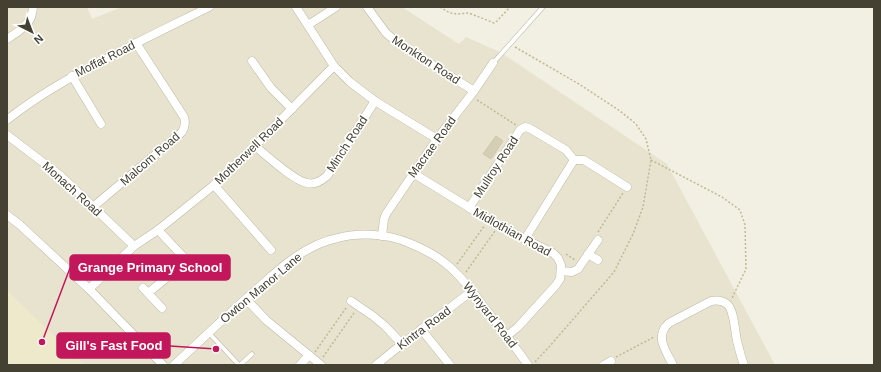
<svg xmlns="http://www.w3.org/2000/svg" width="881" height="372" font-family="Arial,sans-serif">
	<rect width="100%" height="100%" fill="#f2f0e2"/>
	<!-- residential -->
	<path fill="#e7e3cf" d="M7 7H87L92 19 122 7H403L405 9 459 44 466 37 500 52 667 164 775 365H84L7 291Z"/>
	<!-- education -->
	<path fill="#ede9ca" d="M7 291 41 323 84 365H7Z"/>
	<!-- building -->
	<path fill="#d4ceb6" stroke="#d0c7a9" d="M496 136 503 141 491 159 483 154Z"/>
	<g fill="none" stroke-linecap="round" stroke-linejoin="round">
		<!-- service casing -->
		<g stroke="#beb9a4" stroke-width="5">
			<g id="service">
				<path d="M493 63 543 7"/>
				<path d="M209 333 239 365"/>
				<path d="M240 365 252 354"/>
			</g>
		</g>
		<!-- minor casing -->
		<g stroke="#beb9a4" stroke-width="9">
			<g id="minor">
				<path d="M296 7 334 66 350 82 375 101 437 139"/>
				<path d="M367 7 386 33 399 44 474 91"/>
				<path d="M308 25 336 7"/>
				<path d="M7 39C16 33 27 27 31 17 32 14 33 10 33 7"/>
				<path d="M252 61 271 88 292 109"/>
				<path d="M72 76 101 124"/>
				<path d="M7 120C38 95 72 76 108 58 141 40 175 24 209 7"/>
				<path d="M7 135 61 176 134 246"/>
				<path d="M255 146C266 155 294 181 307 183 315 185 321 181 327 176L375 101"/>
				<path d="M413 173 504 229 525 239 553 253 558 258 561 265 560 279 556 285 518 327 507 336"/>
				<path d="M214 185 271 250"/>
				<path d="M93 207 182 132C185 127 186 123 184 117L136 43"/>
				<path d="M469 208 520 130 525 127 529 128 566 150 574 160H584L627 187"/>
				<path d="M7 215 20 225 89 289 163 365"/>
				<path d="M158 230 193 267"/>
				<path d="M382 236 384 219 386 214 437 139 474 91 493 63"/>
				<path d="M525 239 574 160"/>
				<path d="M588 254 598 260"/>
				<path d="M561 271 572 272 578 269 598 240"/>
				<path d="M143 288 162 308"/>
				<path d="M89 289 134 246 158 230 214 185 255 146 334 66"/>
				<path d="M148 293 187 261"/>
				<path d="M246 299 266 320 321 365"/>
				<path d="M351 301 373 316 385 326 402 344"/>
				<path d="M421 329 450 365"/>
				<path d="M174 365C199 342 224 318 250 295 264 283 278 269 294 258 307 249 322 241 338 238 360 232 388 234 409 243 424 249 439 257 451 268 463 279 474 293 484 307 499 326 514 345 528 365"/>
				<path d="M300 365 309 355"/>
				<path d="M376 365 402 344 472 291"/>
				<path d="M604 365 611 361"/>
				<path d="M673 365C666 351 654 336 669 323L711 301C717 300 723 300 728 305 734 311 735 332 737 341 739 349 741 357 744 365"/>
			</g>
		</g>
		<!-- path -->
		<g stroke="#c1b894" stroke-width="1.5" stroke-dasharray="2 2" stroke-linecap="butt">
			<path d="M440 7 450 13 457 14 469 13 494 23 497 21 510 7"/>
			<path d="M515 47 579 84 620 111 636 124 646 139 651 160 643 207 633 234 614 272 549 347 535 362"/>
			<path d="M477 100 516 125"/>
			<path d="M651 160 722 197 740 210 745 225 746 269 732 298"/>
			<path d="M598 232 623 193"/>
			<path d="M566 254 575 260"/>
			<path d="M457 264 485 225"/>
			<path d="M466 272 495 231"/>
			<path d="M315 352 346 308"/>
			<path d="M323 357 354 313"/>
			<path d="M616 357 654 337"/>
		</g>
		<!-- service -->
		<use href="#service" stroke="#fff" stroke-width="4"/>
		<!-- minor -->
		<use href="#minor" stroke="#fff" stroke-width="8"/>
	</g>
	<g text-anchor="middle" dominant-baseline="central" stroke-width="3.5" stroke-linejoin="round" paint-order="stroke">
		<!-- street labels -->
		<g font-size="12" fill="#444032" stroke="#fff">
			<text transform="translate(105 59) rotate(-27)">Moffat Road</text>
			<text transform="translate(426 60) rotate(33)">Monkton Road</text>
			<text transform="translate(347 144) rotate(-57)">Minch Road</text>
			<text transform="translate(432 147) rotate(-54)">Macrae Road</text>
			<text transform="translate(249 151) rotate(-44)">Motherwell Road</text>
			<text transform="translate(150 159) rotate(-41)">Malcom Road</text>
			<text transform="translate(496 167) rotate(-57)">Mullroy Road</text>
			<text transform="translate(72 189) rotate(42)">Monach Road</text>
			<text transform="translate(512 232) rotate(29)">Midlothian Road</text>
			<text transform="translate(261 288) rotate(-40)">Owton Manor Lane</text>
			<text transform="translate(490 315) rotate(52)">Wynyard Road</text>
			<text transform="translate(424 328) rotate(-37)">Kintra Road</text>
		</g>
	</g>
	<!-- callouts -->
	<path fill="none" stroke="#c2185b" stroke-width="1.5" d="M42 342L70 268M216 349L170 346"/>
	<g fill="#c2185b" stroke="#fff" stroke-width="1.5">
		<circle cx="42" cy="342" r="4"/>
		<circle cx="216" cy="349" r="4"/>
	</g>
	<g fill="#c2185b" stroke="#c2185b" stroke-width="1.5">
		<rect x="70" y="255" width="160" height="25" rx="4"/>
		<rect x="57" y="333" width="113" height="25" rx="4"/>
	</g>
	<g font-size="13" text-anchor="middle" font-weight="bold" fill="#fff">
		<text x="150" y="272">Grange Primary School</text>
		<text x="114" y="350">Gill's Fast Food</text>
	</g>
	<!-- border -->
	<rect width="881" height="372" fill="none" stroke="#444032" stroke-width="16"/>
	<!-- north arrow -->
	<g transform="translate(32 32) rotate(138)" stroke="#ffffff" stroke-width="3" paint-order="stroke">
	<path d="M0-3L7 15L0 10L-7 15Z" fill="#444032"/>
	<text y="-6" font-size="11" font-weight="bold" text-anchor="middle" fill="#444032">N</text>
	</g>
</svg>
